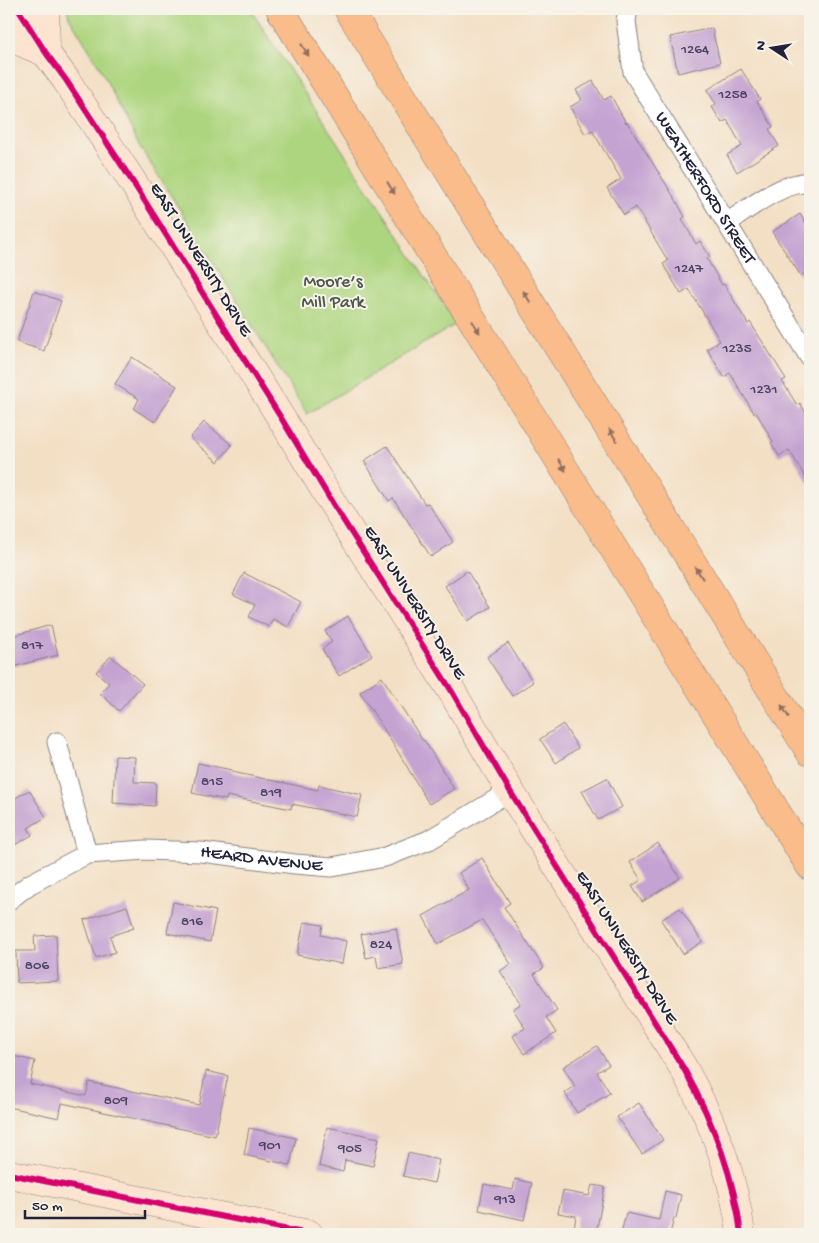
<svg xmlns="http://www.w3.org/2000/svg" width="819" height="1243" font-family="'Gochi Hand',sans-serif">
	<rect width="100%" height="100%" fill="#f7f3e8"/>
	<filter id="ink" filterUnits="userSpaceOnUse"><feTurbulence type="fractalNoise" baseFrequency=".02" numOctaves="2"/><feDisplacementMap in="SourceGraphic" scale="10" xChannelSelector="R" yChannelSelector="G"/><feConvolveMatrix kernelMatrix="1 2 1 2 8 2 1 2 1" color-interpolation-filters="sRGB"/></filter>
	<filter id="wash" filterUnits="userSpaceOnUse"><feTurbulence type="fractalNoise" baseFrequency=".0096" numOctaves="4" result="noise"/><feDisplacementMap in="SourceGraphic" scale="20" xChannelSelector="R" yChannelSelector="G"/><feGaussianBlur stdDeviation="1.12" result="paint"/><feColorMatrix in="noise" values="0 0 0 0 0 0 0 0 0 0 0 0 0 0 0 0 0 1.4 0 .05"/><feComposite in="paint" operator="in"/></filter>
	<g filter="url(#wash)">
		<rect width="100%" height="100%" fill="#f3dfc4"/>
		<!-- green -->
		<path fill="#add57f" stroke="#687c5d" d="M67 9H250L456 324 307 414 200 241 140 147 98 64 69 17Z"/>
		<g id="blocks">
			<!-- building -->
			<g fill="#c4a2d2">
				<path d="M712 28 720 63 678 73 670 37Z"/>
				<path d="M741 69 760 99 757 101 773 127 769 129 779 146 737 172 727 155 742 146 727 120 722 123 712 107 716 104 707 90Z"/>
				<path d="M593 81 604 100 611 96 626 123 627 122 677 202 685 217 682 219 696 244 700 241 710 257 707 259 722 285 724 284 748 324 750 322 786 379 782 381 797 405 800 403 810 420V485L789 450 779 456 771 443 773 442 756 412 754 413 730 373 724 377 707 349 720 341 689 289 681 294 663 264 668 261 636 207 624 215 607 188 621 179 592 130 585 134 570 107 582 100 576 90Z"/>
				<path d="M800 214 810 230V269L801 276 772 232Z"/>
				<path d="M34 291 61 301 44 351 17 342Z"/>
				<path d="M132 357 177 386 155 422 134 409 139 399 115 384Z"/>
				<path d="M204 422 232 445 218 462 190 438Z"/>
				<path d="M387 446 425 504 428 503 453 542 431 557 393 498 389 501 364 461Z"/>
				<path d="M467 571 490 607 468 621 445 586Z"/>
				<path d="M244 573 301 602 288 627 273 619 269 627 249 617 255 605 233 594Z"/>
				<path d="M348 616 372 655 339 676 322 649 332 642 325 631Z"/>
				<path d="M51 625 58 655 9 668V637Z"/>
				<path d="M508 643 533 682 512 696 487 657Z"/>
				<path d="M111 656 143 684 119 711 100 693 109 683 96 672Z"/>
				<path d="M382 677 423 741 424 740 454 789 429 804 400 755 360 692Z"/>
				<path d="M563 724 578 748 556 763 540 739Z"/>
				<path d="M115 756 135 757 134 782 156 783 155 806 113 803Z"/>
				<path d="M198 763 232 770V772L318 790 319 785 362 795 357 817 292 804 291 809 227 796 226 800 192 793Z"/>
				<path d="M607 778 622 807 598 820 582 791Z"/>
				<path d="M29 790 46 817 28 828 32 835 13 846 9 840V802Z"/>
				<path d="M658 843 680 878 642 902 632 886 641 880 630 862Z"/>
				<path d="M482 858 510 903 504 907 544 968 534 974 557 1010 546 1017 556 1033 524 1054 513 1036 525 1028 513 1009 521 1004 500 971 511 964 482 920 438 944 423 916 469 890 459 873Z"/>
				<path d="M173 902 216 911 210 942 167 933Z"/>
				<path d="M127 906 134 928 110 936 115 952 96 958 84 920Z"/>
				<path d="M680 908 702 942 683 954 661 920Z"/>
				<path d="M304 922 323 925 321 935 346 941 342 964 297 955Z"/>
				<path d="M396 928 403 964 378 968 376 956 366 958 361 934Z"/>
				<path d="M56 935 58 981 17 983 16 951H35L34 936Z"/>
				<path d="M597 1046 609 1065 597 1072 610 1093 577 1113 565 1093 575 1086 563 1067Z"/>
				<path d="M13 1056 35 1061 30 1084 86 1096 89 1082 199 1105 206 1071 228 1076 215 1136 62 1103 59 1118 9 1107V1075Z"/>
				<path d="M639 1103 663 1140 642 1154 617 1117Z"/>
				<path d="M327 1127 379 1138 373 1166 345 1160 343 1172 319 1166Z"/>
				<path d="M249 1128 296 1138 290 1165 244 1155Z"/>
				<path d="M408 1153 439 1160 434 1183 403 1176Z"/>
				<path d="M515 1179 532 1183 524 1220 479 1210 484 1184 513 1190Z"/>
				<path d="M592 1185 605 1187 596 1233 574 1229 576 1216 558 1213 563 1191 589 1196Z"/>
				<path d="M665 1191 681 1195 676 1218H674L670 1234H621L626 1213 659 1220Z"/>
			</g>
		</g>
	</g>
	<g filter="url(#ink)">
		<use href="#blocks" fill-opacity="0" stroke="#8a8080" stroke-width="1"/>
		<g fill="none" stroke-linecap="round" stroke-linejoin="round">
			<!-- street casing -->
			<g stroke="#8a8080" stroke-width="21">
				<g id="street">
					<path id="s1" d="M628 9 626 21 633 72 810 358"/>
					<path d="M727 223C753 206 778 184 810 182"/>
					<path d="M57 742 87 854"/>
					<path id="s2" d="M9 900 30 884 87 854 146 850 201 852 295 864 332 867 385 857 429 840 510 791"/>
				</g>
			</g>
			<!-- secondary casing -->
			<g stroke="#8a8080" stroke-width="29">
				<g id="secondary">
					<path d="M18 9 46 53 66 80 136 187 283 421 333 504 451 690 510 791 684 1069C713 1121 734 1175 741 1234"/>
					<path d="M45 9 46 51"/>
					<path d="M9 37 46 53"/>
					<path d="M9 1174 309 1234"/>
				</g>
			</g>
			<!-- highway casing -->
			<g stroke="#8a8080" stroke-width="29">
				<g id="highway">
					<path d="M280 9 810 866"/>
					<path d="M348 9 810 752"/>
				</g>
			</g>
			<!-- street -->
			<use href="#street" stroke="#fff" stroke-width="19"/>
			<!-- secondary -->
			<use href="#secondary" stroke="#fde4d0" stroke-width="28"/>
			<!-- highway -->
			<use href="#highway" stroke="#f9bc8a" stroke-width="28"/>
			<!-- cycleway casing -->
			<g stroke="#f7f3e8" stroke-width="9">
				<g id="cycleway">
					<path d="M18 9 46 53 66 80 136 187 283 421 333 504 451 690 510 791 684 1069C713 1121 734 1175 741 1234"/>
					<path d="M9 1174 309 1234"/>
				</g>
			</g>
			<!-- cycleway -->
			<use href="#cycleway" stroke="#d6006c" stroke-width="6"/>
		</g>
		<!-- one-way arrows -->
		<defs><path id="oneway-solid" d="M-6-.8H1V-3.2L6.5 0L1 3.2V.8H-6Z" transform="scale(1.25)"/></defs>
		<g fill="#8e6f62">
			<use href="#oneway-solid" transform="translate(305 50) rotate(58)"/>
			<use href="#oneway-solid" transform="translate(391 188) rotate(58)"/>
			<use href="#oneway-solid" transform="translate(527 297) rotate(-122)"/>
			<use href="#oneway-solid" transform="translate(476 327) rotate(58)"/>
			<use href="#oneway-solid" transform="translate(613 435) rotate(-122)"/>
			<use href="#oneway-solid" transform="translate(562 465) rotate(58)"/>
			<use href="#oneway-solid" transform="translate(699 573) rotate(-122)"/>
			<use href="#oneway-solid" transform="translate(785 711) rotate(-122)"/>
		</g>
	</g>
	<g text-anchor="middle" dominant-baseline="central" stroke-width="4" stroke-linejoin="round" paint-order="stroke">
		<!-- number labels -->
		<g font-size="15" fill="#4a4261">
			<text x="695" y="50">1264</text>
			<text x="733" y="95">1258</text>
			<text x="689" y="269">1247</text>
			<text x="737" y="349">1235</text>
			<text x="764" y="390">1231</text>
			<text x="32" y="646">817</text>
			<text x="212" y="782">815</text>
			<text x="271" y="793">819</text>
			<text x="192" y="922">816</text>
			<text x="381" y="945">824</text>
			<text x="37" y="966">806</text>
			<text x="116" y="1101">809</text>
			<text x="270" y="1146">901</text>
			<text x="350" y="1149">905</text>
			<text x="505" y="1200">913</text>
		</g>
		<!-- street labels -->
		<g font-size="18" fill="#22223b" stroke="#f7f3e8">
			<text stroke="none"><textPath href="#s1" startOffset="200">WEATHERFORD STREET</textPath></text>
			<text transform="translate(200 260) rotate(58)">EAST UNIVERSITY DRIVE</text>
			<text transform="translate(414 603) rotate(58)">EAST UNIVERSITY DRIVE</text>
			<text stroke="none"><textPath href="#s2" startOffset="266">HEARD AVENUE</textPath></text>
			<text transform="translate(626 948) rotate(58)">EAST UNIVERSITY DRIVE</text>
		</g>
		<!-- park labels -->
		<g font-size="18" fill="#4c584f" stroke="#f7f3e8">
			<text x="333" y="282">Moore’s<tspan x="333" dy="21">Mill Park</tspan></text>
		</g>
	</g>
	<!-- margin -->
	<rect width="819" height="1243" fill="none" stroke="#f7f3e8" stroke-width="30"/>
	<!-- north arrow -->
	<g transform="translate(772 48) rotate(282)" stroke="#f7f3e8" stroke-width="4" paint-order="stroke">
	<path d="M0-4L9 19L0 12L-9 19Z" fill="#22223b"/>
	<text y="-8" font-size="14" font-weight="bold" text-anchor="middle" fill="#22223b">N</text>
	</g>
	<!-- scale -->
	<path d="M25 1210v8h120v-8" fill="none" stroke="#22223b" stroke-width="2.5"/>
	<text x="32" y="1210" font-size="15" fill="#22223b" stroke="#f7f3e8" stroke-width="4" paint-order="stroke">50 m</text>
</svg>
